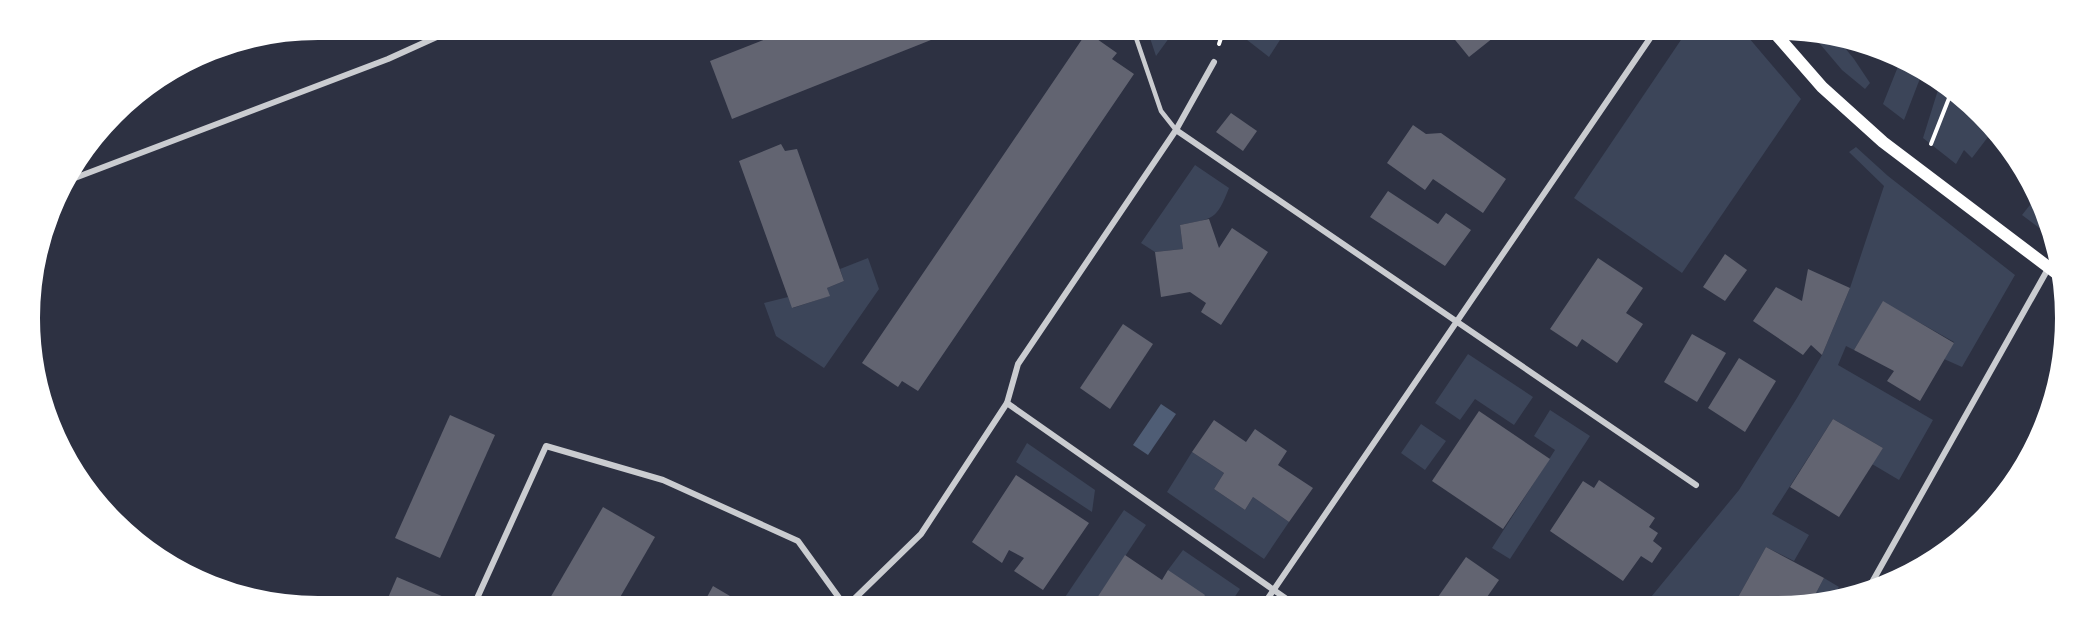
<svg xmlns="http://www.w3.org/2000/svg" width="2095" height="636" font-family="Manrope,sans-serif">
	<rect width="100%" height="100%" fill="#2d3142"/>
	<!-- green -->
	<g fill="#3c4559">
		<path d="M1147 29H1167L1172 34 1156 56Z"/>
		<path d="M1233 29H1287L1269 57Z"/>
		<path d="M1687 31H1743L1801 99 1682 273 1574 198Z"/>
		<path d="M1809 31H1831L1854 59 1870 83 1865 89 1842 70Z"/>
		<path d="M1901 59 1924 68 1904 120 1883 104Z"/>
		<path d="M1942 77 1957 96 1994 129 1972 158 1964 150 1956 164 1923 138Z"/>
		<path d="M1856 147 1888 176 2015 275 1962 367 1944 359 1954 342 1883 302 1854 350 1846 346 1838 365 1933 420 1899 480 1872 464 1883 448 1833 419 1772 514 1809 535 1794 561 1766 547 1732 608H1642L1739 490 1797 398 1822 355 1850 288 1884 186 1849 152Z"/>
		<path d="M1195 165 1229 188C1216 221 1214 218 1180 225L1183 249 1155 252 1141 243Z"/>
		<path d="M2037 196 2055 240 2022 215Z"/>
		<path d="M868 258 879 289 824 368 776 336 764 303 788 297 793 308 829 296 827 288 844 281 840 269Z"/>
		<path d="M1468 354 1533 397 1514 425 1475 399 1460 420 1435 403Z"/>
		<path d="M1550 410 1590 436 1510 559 1492 548 1555 450 1534 436Z"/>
		<path d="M1421 424 1446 441 1425 470 1401 453Z"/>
		<path d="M1027 443 1095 490 1092 512 1016 462Z"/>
		<path d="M1192 452 1224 473 1214 489 1245 510 1253 497 1289 522 1264 559 1167 492Z"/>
		<path d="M1124 510 1146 525 1091 607 1059 606Z"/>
		<path d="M1183 550 1240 589 1228 607H1197L1168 570Z"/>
		<path d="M1824 578 1839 587 1830 603 1808 608Z"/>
	</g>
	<!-- water -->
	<path fill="#4f5d75" d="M1161 404 1176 414 1148 455 1133 445Z"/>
	<!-- building -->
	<g fill="#626471">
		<path d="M796 27 933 28 936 38 732 119 710 61Z"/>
		<path d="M1447 30H1503L1469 57Z"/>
		<path d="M1087 32 1117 53 1112 59 1134 74 918 391 902 381 898 387 862 363Z"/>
		<path d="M1231 113 1257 131 1243 151 1216 132Z"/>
		<path d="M1413 125 1426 134 1441 133 1506 179 1483 213 1433 179 1425 190 1387 163Z"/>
		<path d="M781 144 785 151 797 149 844 281 827 288 830 296 792 308 739 161Z"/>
		<path d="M1388 191 1438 224 1446 213 1471 230 1445 266 1370 217Z"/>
		<path d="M1209 219 1219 248 1232 228 1268 252 1221 325 1201 312 1206 303 1190 292 1161 297 1155 252 1183 249 1180 225Z"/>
		<path d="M1725 254 1747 270 1725 301 1703 287Z"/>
		<path d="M1598 258 1643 288 1626 313 1643 324 1617 363 1582 339 1577 347 1550 329Z"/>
		<path d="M1808 269 1850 288 1822 355 1811 345 1803 355 1753 321 1776 287 1802 301Z"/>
		<path d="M1883 301 1954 343 1920 401 1887 381 1894 371 1854 350Z"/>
		<path d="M1123 324 1153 344 1110 409 1080 388Z"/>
		<path d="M1692 334 1726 353 1697 402 1664 382Z"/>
		<path d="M1739 358 1776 381 1745 432 1708 408Z"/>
		<path d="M1479 411 1550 459 1503 529 1432 481Z"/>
		<path d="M450 415 495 435 440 558 395 538Z"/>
		<path d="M1833 419 1883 448 1839 517 1790 487Z"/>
		<path d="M1214 420 1246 442 1255 429 1287 451 1278 465 1313 488 1289 522 1253 497 1245 510 1214 489 1224 473 1192 452Z"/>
		<path d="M1016 475 1089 523 1043 590 1014 571 1024 558 1009 550 1002 563 972 542Z"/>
		<path d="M1599 480 1655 518 1649 527 1658 533 1653 541 1662 548 1652 563 1641 556 1623 581 1550 531 1583 481 1594 488Z"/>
		<path d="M603 507 655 537 615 606 546 605Z"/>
		<path d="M1766 547 1824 578 1808 608H1732Z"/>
		<path d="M1125 555 1162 580 1168 570 1205 595 1197 607H1091Z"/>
		<path d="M1466 557 1499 580 1480 607H1431Z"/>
		<path d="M397 577 444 597 440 605H385Z"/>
		<path d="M713 586 747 606H702Z"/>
	</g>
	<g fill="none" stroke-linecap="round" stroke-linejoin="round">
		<!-- path -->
		<g stroke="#fff" stroke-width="4">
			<path d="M1815 37 1823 31"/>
			<path d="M1219 44 1224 29"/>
			<path d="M1931 144 1953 88"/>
			<path d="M1810 603 1818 607"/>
		</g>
		<!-- service -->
		<path stroke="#caccd0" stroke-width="4.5" d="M1133 29 1161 111 1176 130"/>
		<!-- minor -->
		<g stroke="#caccd0" stroke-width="6">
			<path d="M1176 130 1696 485"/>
			<path d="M59 184 388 59 461 26"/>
			<path d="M1007 403 1298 607"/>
			<path d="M1866 593 2049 267"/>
			<path d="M474 605 546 446 663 480 798 541 845 606"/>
			<path d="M847 606 921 534 1007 403 1018 364 1176 130 1214 62"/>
			<path d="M1262 607 1655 31"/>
		</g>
		<!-- secondary -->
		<path stroke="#fff" stroke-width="12" d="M1773 31 1822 87 1883 142 2064 279"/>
	</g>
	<!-- crop -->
	<path d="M0 0H2095V636H0ZM318 36H1777A282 282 0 0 1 2059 318V318A282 282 0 0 1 1777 600H318A282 282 0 0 1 36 318V318A282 282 0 0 1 318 36Z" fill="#fff" fill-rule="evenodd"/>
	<path fill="none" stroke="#fff" stroke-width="8" d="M318 36H1777A282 282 0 0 1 2059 318V318A282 282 0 0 1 1777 600H318A282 282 0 0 1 36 318V318A282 282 0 0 1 318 36Z"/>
</svg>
